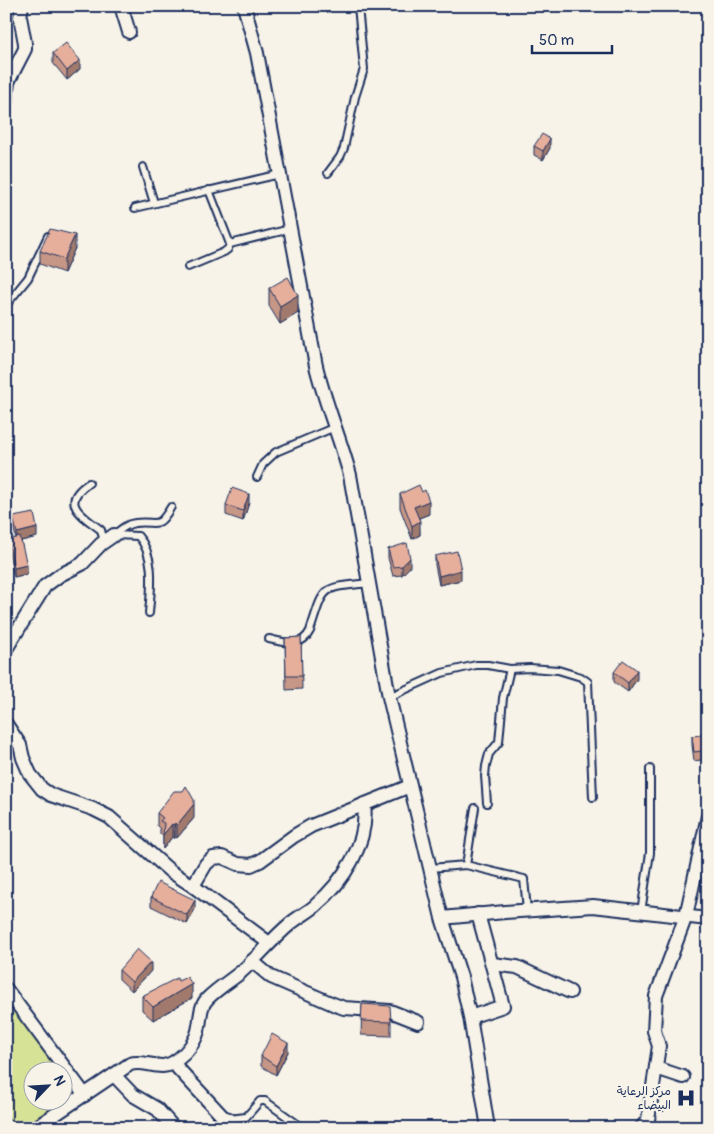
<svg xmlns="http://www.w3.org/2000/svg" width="714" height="1134" font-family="Pangolin,'Playpen Sans Arabic',sans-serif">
	<rect width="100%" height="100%" fill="#f7f3e8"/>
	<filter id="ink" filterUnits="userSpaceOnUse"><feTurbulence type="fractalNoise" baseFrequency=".02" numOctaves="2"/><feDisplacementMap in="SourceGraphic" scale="10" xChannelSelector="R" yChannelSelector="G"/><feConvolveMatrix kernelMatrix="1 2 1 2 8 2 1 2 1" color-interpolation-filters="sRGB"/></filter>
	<g filter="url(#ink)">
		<!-- green -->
		<path fill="#d6e295" stroke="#78887a" d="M15 1011 62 1071 32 1072V1102H62L63 1073 77 1092 23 1128H14L6 1114V1017Z"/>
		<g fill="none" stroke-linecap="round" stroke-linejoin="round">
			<!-- lane casing -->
			<g stroke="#1b2f5e" stroke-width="10">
				<g id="lane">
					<path d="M143 167 154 203"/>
					<path d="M328 173 340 157 344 148 355 97 364 69 358 6"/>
					<path d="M209 190 230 244"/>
					<path d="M135 208 280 174"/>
					<path d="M188 267 224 252 228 249 230 244 290 229"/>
					<path d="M6 305 28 278 48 236"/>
					<path d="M257 477 263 464 276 452 335 427"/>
					<path d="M89 483C58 503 83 516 101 530L104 542"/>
					<path d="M114 535 138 536C156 556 151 589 149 613"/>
					<path d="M114 535C120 530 126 524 135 523 157 520 157 531 171 507"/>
					<path d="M269 639C284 642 301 649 310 631 325 584 321 588 370 583"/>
					<path d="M389 697 442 673 476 665H488L510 669 530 668 558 670 581 677 588 682 593 797"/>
					<path d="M487 803 485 776 486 766 489 754 499 742 503 698 510 669"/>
					<path d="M466 865 475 808"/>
					<path d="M430 868 466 865 524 879 527 910"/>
					<path d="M641 912 650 853V769"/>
					<path d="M229 1119 246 1117 260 1101H265L303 1128"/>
				</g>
			</g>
			<!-- street casing -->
			<g stroke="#1b2f5e" stroke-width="16">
				<g id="street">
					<path d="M121 6 129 32"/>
					<path d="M244 6 257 53 316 366C325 403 340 438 350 475L389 697 442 918 461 977 470 1017 488 1128"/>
					<path d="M6 100 8 82 25 49V43L20 17 22 6"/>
					<path d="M6 649 45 586 60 575 82 564 101 544 114 535"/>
					<path d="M6 724 20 745 23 758 30 774 42 789 51 795 93 809 109 817 170 871 193 886 269 943"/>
					<path d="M193 886 206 864 213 858 222 857 238 864 251 865 260 861 294 836 311 826 410 786"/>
					<path d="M442 918 505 912 593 906 708 919"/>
					<path d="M252 961 271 977 333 1004 344 1008 390 1011 418 1022"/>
					<path d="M492 964 517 967 570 992"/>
					<path d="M6 989 85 1095"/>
					<path d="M470 1017 503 1006 478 914"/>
					<path d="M173 1063 223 1117 229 1119"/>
					<path d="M656 1068 683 1077"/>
					<path d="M114 1075 133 1095 157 1109 174 1128"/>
					<path d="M6 1126 8 1128"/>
					<path d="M35 1128 130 1064C145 1059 160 1072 174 1062 186 1054 197 1041 199 1026 201 1015 200 1006 208 998 218 988 230 981 241 972 258 957 272 939 290 924 298 917 307 913 315 906 343 882 369 843 364 804"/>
					<path d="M641 1128 648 1120 659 1046 654 1031 656 996 686 916 708 816"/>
				</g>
			</g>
			<!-- lane -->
			<use href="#lane" stroke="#f7f3e8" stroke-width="6"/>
			<!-- street -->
			<use href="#street" stroke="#f7f3e8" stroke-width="12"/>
		</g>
		<!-- wall -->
		<g fill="#c69686" stroke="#1b2f5e">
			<path d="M53 53 80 69 67 80 53 63Z"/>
			<path d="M534 146 550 148 543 160 534 155Z"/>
			<path d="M75 248 64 273 40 264V251Z"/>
			<path d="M269 288 298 313 280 324 269 306Z"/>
			<path d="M400 494 429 514 419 518 420 535 412 539 400 508Z"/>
			<path d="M249 503 243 521 226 515V505Z"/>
			<path d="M13 517 37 537 21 541 27 574 14 577 8 549V540L16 538 13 526Z"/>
			<path d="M388 549 410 567 402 575 393 576 388 558Z"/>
			<path d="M435 556 461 580 439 585 435 565Z"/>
			<path d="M301 637 302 689 286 690 285 638Z"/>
			<path d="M614 672 637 679 628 692 614 682Z"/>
			<path d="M708 734V759L694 761 692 745V736Z"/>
			<path d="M157 813 194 818 177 838 175 837 174 839 172 837 163 849V836L160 834V829L157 826Z"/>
			<path d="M151 897 195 909 187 924 151 906Z"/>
			<path d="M119 970 151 971 132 991 119 979Z"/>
			<path d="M178 981 192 998 153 1020 142 1010V996Z"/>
			<path d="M362 1004 391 1022V1036L361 1035Z"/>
			<path d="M288 1052 276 1075 261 1066V1056Z"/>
		</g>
		<!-- shaded-wall -->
		<g fill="#a17a6d" stroke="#1b2f5e">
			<path d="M80 60V69L67 80V71Z"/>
			<path d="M550 139V148L543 160V151Z"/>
			<path d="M75 235V248L64 273V259Z"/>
			<path d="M298 295V313L280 324V306Z"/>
			<path d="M249 494V503L243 521V511Z"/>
			<path d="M429 501V514L414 520V507Z"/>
			<path d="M420 521V535L412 539V526Z"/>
			<path d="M37 528V537L17 542V533Z"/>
			<path d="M410 558V567L402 575V566Z"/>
			<path d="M27 565V574L14 577V568Z"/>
			<path d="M461 570V580L439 585V576Z"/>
			<path d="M637 670V679L628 692V683Z"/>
			<path d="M194 804V818L177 838V825Z"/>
			<path d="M175 823V837L174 839V825Z"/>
			<path d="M172 824V837L163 849V835Z"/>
			<path d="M195 900V909L187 924V915Z"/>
			<path d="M151 962V971L132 991V982Z"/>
			<path d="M192 984V998L153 1020V1007Z"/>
			<path d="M288 1043V1052L276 1075V1066Z"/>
		</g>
		<!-- building -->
		<g fill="#e6af9c" stroke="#1b2f5e">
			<path d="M66 43 80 60 67 71 53 53Z"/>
			<path d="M542 134 550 139 543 151 534 146Z"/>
			<path d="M50 229 75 235 64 259 40 251Z"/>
			<path d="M288 277 298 295 280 306 269 288Z"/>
			<path d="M419 485 422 492 425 490 429 501 414 507 420 521 412 526 400 494Z"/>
			<path d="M232 488 249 494 243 511 226 505Z"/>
			<path d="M34 513 37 528 17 533 13 517Z"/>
			<path d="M20 537 27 565 14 568 8 540Z"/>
			<path d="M407 543 410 558 402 566 393 567 388 549Z"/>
			<path d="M457 551 461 570 439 576 435 556Z"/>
			<path d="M301 637 302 676H286L285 638Z"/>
			<path d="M623 660 637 670 628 683 614 672Z"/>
			<path d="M708 734V750L694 752 692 736Z"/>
			<path d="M186 786 194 800V804L177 825 175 823 174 825 172 824 163 835 164 823 160 821 163 818 157 813 174 791H183Z"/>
			<path d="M158 882 195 900 187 915 151 897Z"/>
			<path d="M137 949 151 962 132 982 119 970Z"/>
			<path d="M187 977 192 984 153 1007 142 996 177 978 178 981Z"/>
			<path d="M362 1004 390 1006 391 1022 361 1021Z"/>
			<path d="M272 1034 288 1043 276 1066 261 1056Z"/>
		</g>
	</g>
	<!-- icons -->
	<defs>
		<g id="hospital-bare" transform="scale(1.5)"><path d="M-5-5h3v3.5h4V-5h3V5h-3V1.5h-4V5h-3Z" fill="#1b2f5e" stroke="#f7f3e8" stroke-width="2.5" paint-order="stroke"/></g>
	</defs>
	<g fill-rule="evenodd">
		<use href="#hospital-bare" x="686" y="1098"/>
	</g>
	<g text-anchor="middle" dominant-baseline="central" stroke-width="4.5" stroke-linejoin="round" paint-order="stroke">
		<!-- poi labels -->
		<g font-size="12" fill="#1b2f5e" stroke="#f7f3e8" text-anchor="end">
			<text x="671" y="1091">مركز الرعاية<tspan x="671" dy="14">البيضاء</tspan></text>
		</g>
	</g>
	<!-- margin -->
	<rect width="714" height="1134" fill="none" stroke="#f7f3e8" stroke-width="25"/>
	<rect x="12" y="12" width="689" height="1109" fill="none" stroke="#1b2f5e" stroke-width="2" filter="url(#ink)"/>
	<!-- north arrow -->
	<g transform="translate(48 1086) rotate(65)"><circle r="24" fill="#f7f3e8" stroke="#9fa5b1"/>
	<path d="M0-4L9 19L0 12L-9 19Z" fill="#1b2f5e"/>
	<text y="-8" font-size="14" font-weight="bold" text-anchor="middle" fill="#1b2f5e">N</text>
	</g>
	<!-- scale -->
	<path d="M532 45v8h80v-8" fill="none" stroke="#1b2f5e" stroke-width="2.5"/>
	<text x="539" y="45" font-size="15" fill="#1b2f5e" stroke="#f7f3e8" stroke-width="4" paint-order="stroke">50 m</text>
</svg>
